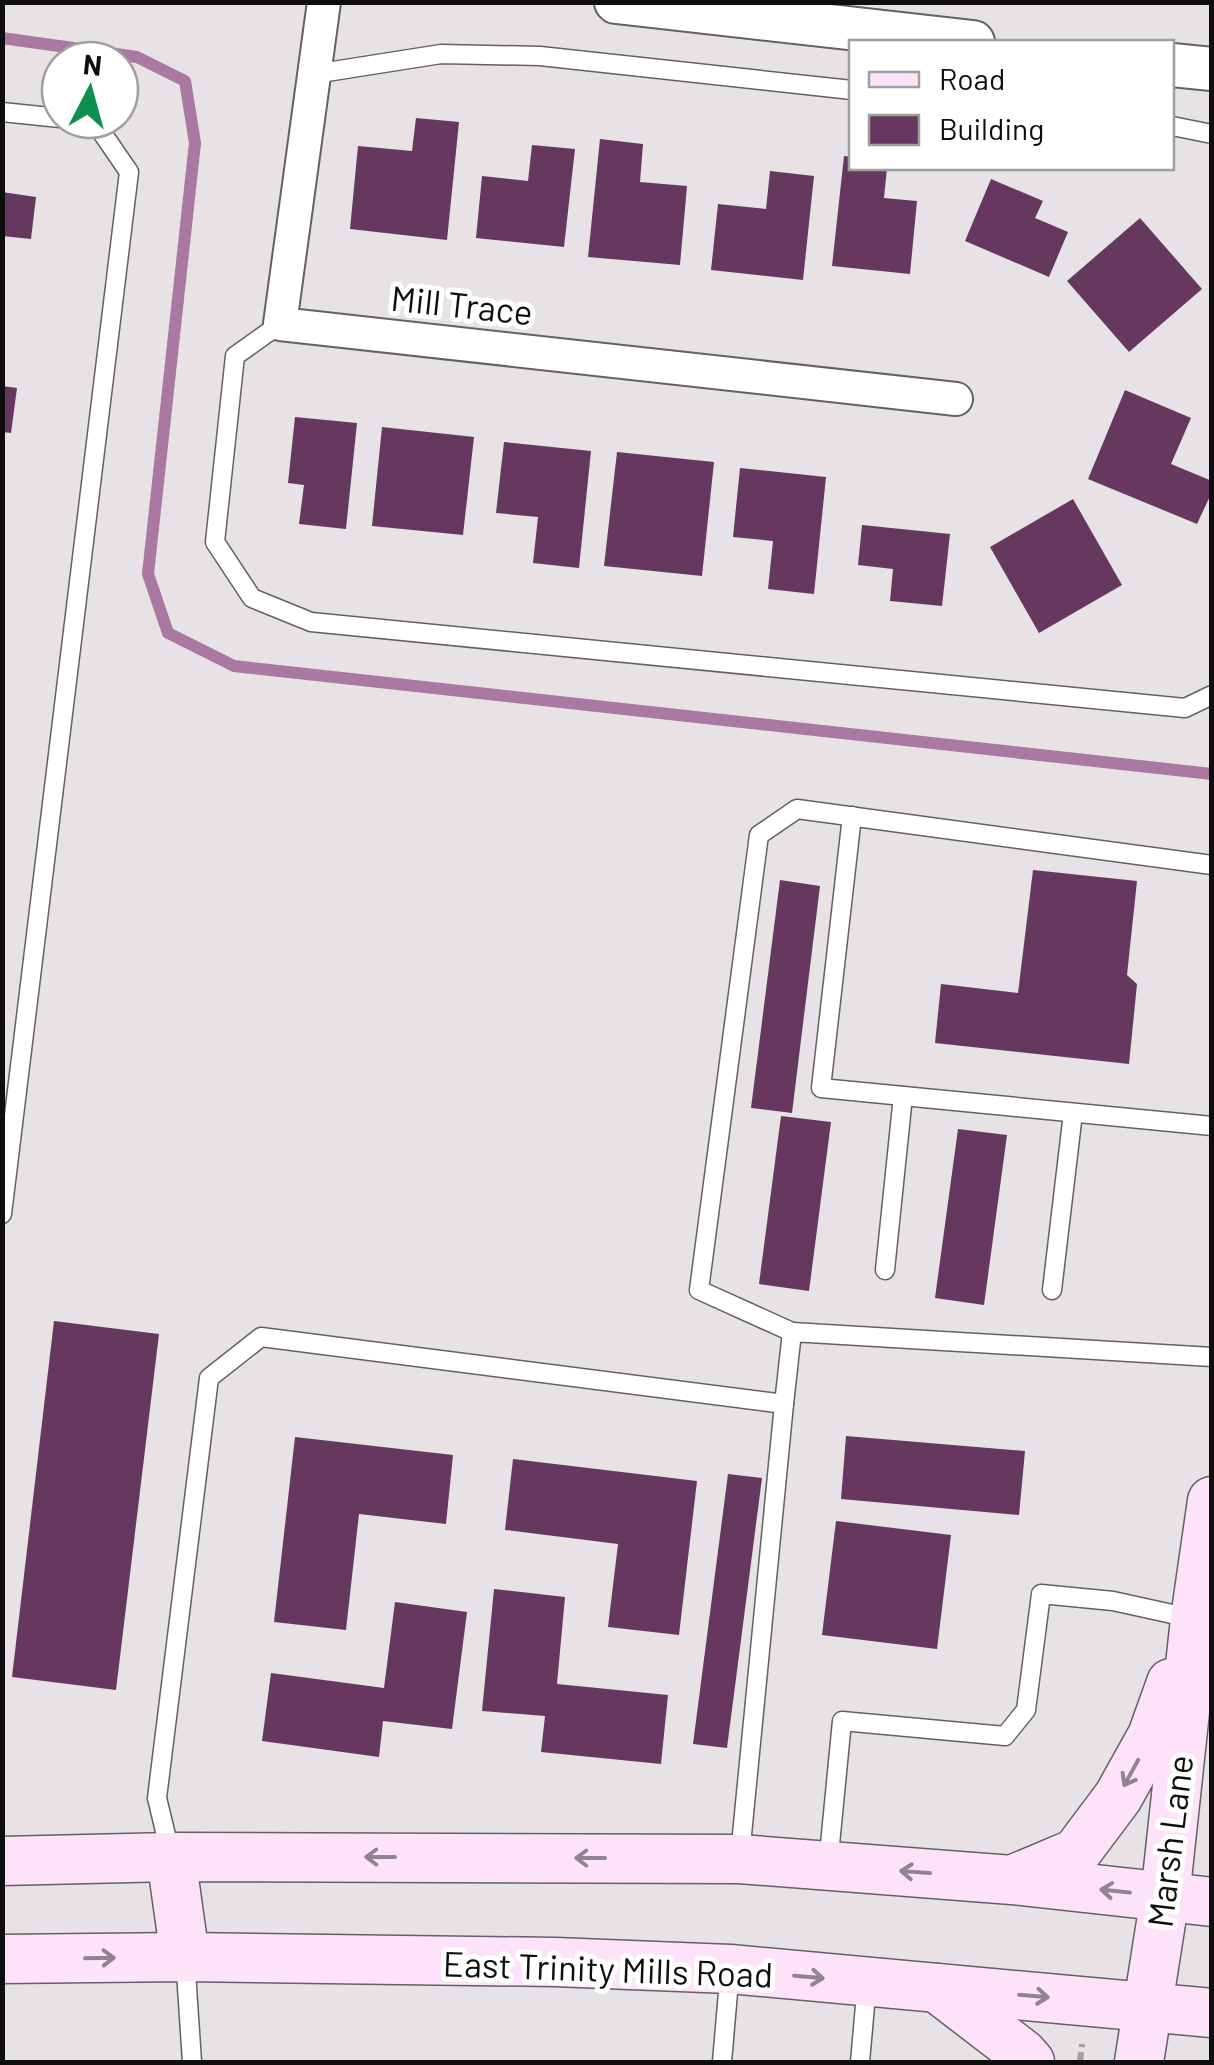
<svg xmlns="http://www.w3.org/2000/svg" width="1214" height="2065" font-family="Barlow,sans-serif">
	<rect width="100%" height="100%" fill="#e6e2e5"/>
	<g fill="none" stroke-linecap="round" stroke-linejoin="round">
		<!-- stream -->
		<path stroke="#ab78a2" stroke-width="12" d="M2 38 137 57 185 81 195 143 148 574 168 633 234 666 1212 774"/>
	</g>
	<!-- building -->
	<g fill="#67385f">
		<path d="M416 118 459 122 447 240 350 229 358 146 412 151Z"/>
		<path d="M600 139 643 144 640 182 687 186 680 265 588 257Z"/>
		<path d="M532 145 575 149 564 247 476 238 482 176 528 181Z"/>
		<path d="M844 156 852 157V168H887L884 198 917 201 910 274 832 266Z"/>
		<path d="M770 171 814 176 803 280 711 270 718 204 766 209Z"/>
		<path d="M991 179 1043 201 1035 218 1068 232 1049 277 965 241Z"/>
		<path d="M2 192 36 197 31 239 2 236Z"/>
		<path d="M1140 218 1202 289 1129 352 1067 281Z"/>
		<path d="M2 386 17 388 11 433 2 432Z"/>
		<path d="M1125 390 1191 418 1171 464 1212 481V492L1197 524 1088 479Z"/>
		<path d="M295 417 357 423 346 529 299 524 304 485 288 483Z"/>
		<path d="M382 427 474 437 463 535 372 526Z"/>
		<path d="M504 442 591 451 579 568 533 563 538 517 496 513Z"/>
		<path d="M617 452 714 462 702 576 604 566Z"/>
		<path d="M740 468 826 477 814 594 768 589 773 541 733 537Z"/>
		<path d="M1073 499 1122 585 1039 633 990 547Z"/>
		<path d="M862 525 950 534 942 606 890 601 893 569 858 565Z"/>
		<path d="M1033 870 1137 881 1127 975 1137 984 1129 1064 935 1043 941 984 1018 993Z"/>
		<path d="M780 880 820 886 792 1113 751 1108Z"/>
		<path d="M781 1116 831 1122 809 1291 759 1284Z"/>
		<path d="M958 1129 1007 1135 984 1305 935 1298Z"/>
		<path d="M54 1321 159 1334 116 1690 12 1677Z"/>
		<path d="M846 1436 1025 1451 1019 1515 841 1499Z"/>
		<path d="M295 1437 453 1455 446 1524 359 1514 346 1630 274 1622Z"/>
		<path d="M513 1459 697 1481 679 1635 608 1627 618 1544 505 1530Z"/>
		<path d="M728 1474 762 1478 727 1748 693 1744Z"/>
		<path d="M836 1521 951 1535 937 1649 822 1635Z"/>
		<path d="M494 1589 565 1597 557 1684 668 1695 661 1764 541 1752 545 1716 482 1711Z"/>
		<path d="M395 1602 467 1612 452 1729 383 1721 379 1757 262 1741 271 1673 384 1688Z"/>
	</g>
	<g fill="none" stroke-linecap="round" stroke-linejoin="round">
		<!-- service casing -->
		<g stroke="#646063" stroke-width="21">
			<g id="service">
				<path d="M314 74 441 54 540 56 852 90"/>
				<path d="M2 112 60 118"/>
				<path d="M1172 126 1212 134"/>
				<path d="M280 324 235 356 215 542 252 598 311 622 1185 708 1212 695"/>
				<path d="M852 816 821 1088 1212 1126"/>
				<path d="M2 1214 129 172 94 121 85 120"/>
				<path d="M885 1270 903 1096"/>
				<path d="M1052 1290 1073 1113"/>
				<path d="M792 1332 699 1290 759 835 797 809 1212 865"/>
				<path d="M784 1404 792 1332 1212 1357"/>
				<path d="M171 1856 157 1798 209 1378 261 1337 784 1404 740 1855"/>
				<path d="M828 1865 842 1721 1005 1736 1026 1710 1041 1594 1113 1601 1195 1619"/>
				<path d="M185 1957 192 2062"/>
				<path d="M722 2062 730 1969"/>
				<path d="M860 2062 867 1983"/>
			</g>
		</g>
		<!-- minor casing -->
		<g stroke="#646063" stroke-width="36">
			<path id="minor" d="M324 2 280 324 956 399"/>
		</g>
		<!-- tertiary casing -->
		<g stroke="#646063" stroke-width="46">
			<g id="tertiary">
				<path d="M616 2 973 42"/>
				<path d="M1172 65 1212 69"/>
			</g>
		</g>
		<!-- secondary casing -->
		<g stroke="#646063" stroke-width="51">
			<g id="secondary">
				<path d="M171 1857 185 1957"/>
				<path d="M2 1861 171 1857 739 1859 1012 1880 1212 1902"/>
				<path d="M1014 1879 1076 1853 1118 1797 1152 1736 1171 1683"/>
				<path d="M2 1959 185 1957 555 1962 730 1969 1212 2013"/>
				<path d="M937 1988 1023 2054 1030 2062"/>
				<path d="M1139 2062 1165 1897 1195 1619 1212 1501"/>
			</g>
		</g>
		<!-- path -->
		<path stroke="#a29fa1" stroke-width="6" stroke-dasharray="10 5" stroke-linecap="butt" d="M1080 2062 1082 2044"/>
		<!-- service -->
		<use href="#service" stroke="#fff" stroke-width="18"/>
		<!-- minor -->
		<use href="#minor" stroke="#fff" stroke-width="32"/>
		<!-- tertiary -->
		<use href="#tertiary" stroke="#fff" stroke-width="42"/>
		<!-- secondary -->
		<use href="#secondary" stroke="#fee2f9" stroke-width="48"/>
	</g>
	<!-- one-way arrows -->
	<defs><path id="oneway-shaft" d="M-6 0H5M1.5-3L5.5 0L1.5 3" fill="none" stroke-width="1.6" stroke-linecap="round" stroke-linejoin="round" transform="scale(2.5)"/></defs>
	<g stroke="#928390">
		<use href="#oneway-shaft" transform="translate(1131 1773) rotate(119)"/>
		<use href="#oneway-shaft" transform="translate(380 1857) rotate(-180)"/>
		<use href="#oneway-shaft" transform="translate(590 1858) rotate(-180)"/>
		<use href="#oneway-shaft" transform="translate(915 1872) rotate(-176)"/>
		<use href="#oneway-shaft" transform="translate(1115 1891) rotate(-174)"/>
		<use href="#oneway-shaft" transform="translate(100 1958) rotate(-1)"/>
		<use href="#oneway-shaft" transform="translate(809 1977) rotate(5)"/>
		<use href="#oneway-shaft" transform="translate(1034 1996) rotate(5)"/>
	</g>
	<g text-anchor="middle" dominant-baseline="central" stroke-width="10" stroke-linejoin="round" paint-order="stroke">
		<!-- street labels -->
		<g font-size="35" fill="#0f0e0f" stroke="#fff">
			<text transform="translate(462 304) rotate(6)">Mill Trace</text>
			<text transform="translate(1169 1841) rotate(-83)">Marsh Lane</text>
			<text transform="translate(608 1968) rotate(2)">East Trinity Mills Road</text>
		</g>
	</g>
	<!-- border -->
	<rect width="1214" height="2065" fill="none" stroke="#0f0e0f" stroke-width="10"/>
	<!-- legend -->
	<rect x="849" y="40" width="325" height="130" fill="#ffffff" stroke="#9f9f9f" stroke-width="2.5"/>
	<rect x="869" y="72" width="50" height="15" fill="#fee2f9" stroke="#9f9f9f" stroke-width="2.5"/>
	<text x="939" y="90" font-size="30" fill="#0f0e0f">Road</text>
	<rect x="869" y="115" width="50" height="30" fill="#67385f" stroke="#9f9f9f" stroke-width="2.5"/>
	<text x="939" y="140" font-size="30" fill="#0f0e0f">Building</text>
	<!-- north arrow -->
	<g transform="translate(90 90) rotate(6)"><circle r="48" fill="#ffffff" stroke="#9f9f9f" stroke-width="2.5"/>
	<path d="M0-8L18 38L0 25L-18 38Z" fill="#0d904d"/>
	<text y="-15" font-size="28" font-weight="bold" text-anchor="middle" fill="#0f0e0f">N</text>
	</g>
</svg>
